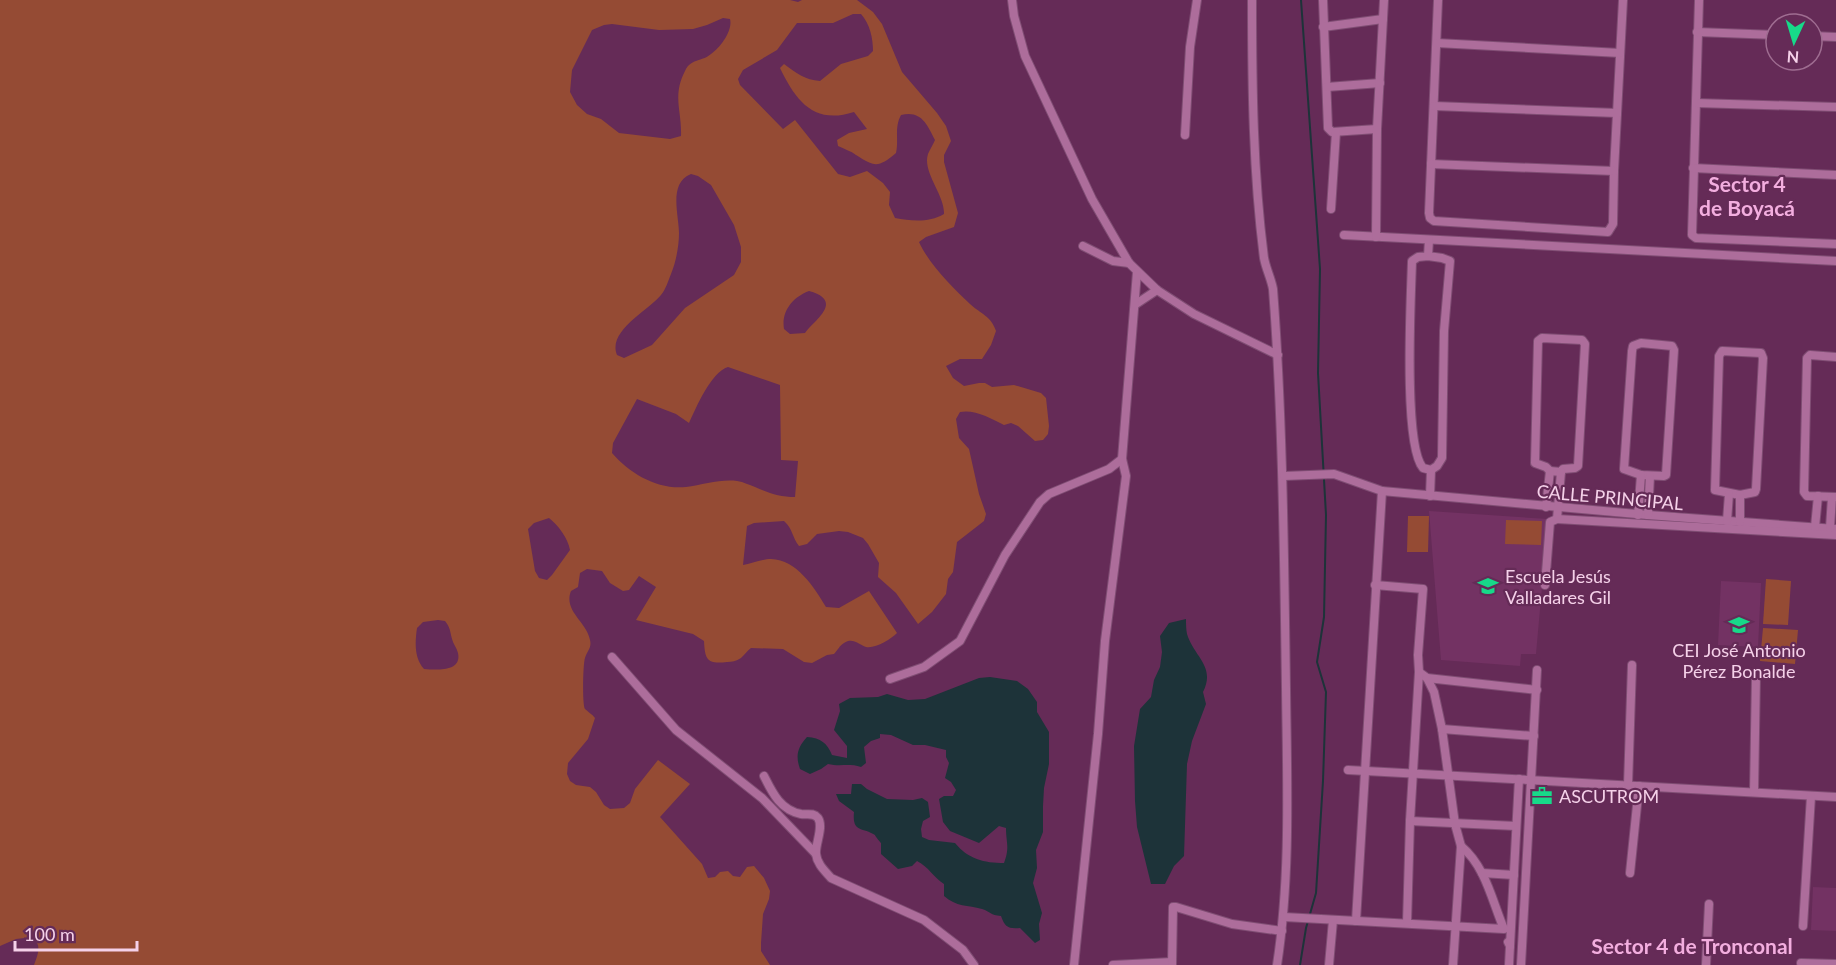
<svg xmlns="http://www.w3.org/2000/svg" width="1836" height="965" font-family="Lato,sans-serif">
	<rect width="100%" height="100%" fill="#652b57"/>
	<!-- built -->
	<g fill="#733263">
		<path d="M1429 511 1548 519 1536 654H1521L1520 666 1441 660Z"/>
		<path d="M1721 581 1761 583 1758 647 1718 645Z"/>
		<path d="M1813 887 1836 888V931L1811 930Z"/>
	</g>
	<!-- green -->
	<g fill="#954b34" fill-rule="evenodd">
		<path d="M0 0H790L798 2 802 0H857L873 12 882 24 902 72 937 113 946 126 951 141 944 155V162L958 213 954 227 926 237 919 242C929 264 953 288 970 304 981 314 991 316 996 331L991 345 982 359H960L946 366 953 378 964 386 979 383H985L992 387 1014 385 1041 393 1046 398 1049 426 1048 434 1043 440 1035 441 1018 426 1011 423 1004 425C991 418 974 409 960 412L956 419 959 438 969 449 979 494 986 514 984 521 957 542 953 572 948 579 946 594 932 612 918 624 896 593 878 577 879 563 868 544 863 538 848 532 839 531 817 534 807 544 799 546C792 537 793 529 784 521L754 523 747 526 743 565C751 564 762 559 771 559 797 560 814 587 826 607L839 608 869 591 897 633C891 639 875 649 866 647 859 645 853 637 844 643 840 645 837 651 834 654L827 655 812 663 804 662 783 649 751 648C747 651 745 654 741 658 736 661 732 662 727 662 708 664 705 661 704 641L693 634 636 620 656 587 639 576 629 590 623 591 610 583 602 571 587 569 580 573 578 587 571 591C563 611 587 622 590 640 592 648 587 651 585 658 583 663 582 705 585 709 588 712 592 714 595 718L588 739 568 763 567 774 570 781 576 785 590 787 596 792 604 805 610 809 624 808 630 803 635 789 658 760 690 784 660 817 702 864 708 878 715 877 720 872 728 871 733 876 740 877 747 867 754 866 764 878 770 891 769 899 763 914 761 943V951L770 965H34C38 954 42 946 33 937L16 939 0 946ZM853 14H861C870 24 873 38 873 51L868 56 841 64 820 81C805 80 796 73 784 64L780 68C796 101 814 125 854 112L867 129 849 133 837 140 838 146C844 149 851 151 856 155 875 167 878 168 896 153 899 140 894 128 901 115 921 110 927 124 935 140 933 145 930 149 928 154 922 172 945 195 944 214 929 223 911 221 895 218L889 205 890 192 883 183 867 171 850 177 838 174 795 120 783 129 740 85 738 79 743 70 777 50 797 23H833ZM723 18 730 19C733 30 721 47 711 54 702 62 691 58 685 71 672 96 682 111 681 136L670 139 619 133 601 119 587 114 577 105 570 92 572 70 592 30 604 25 612 24 659 30 693 29 707 25ZM691 174 698 176 711 185 734 225 741 247V262L734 275 685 308 652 345 624 358 617 355C607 331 649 310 661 295 666 289 668 281 671 274 676 262 679 246 679 233 679 215 668 183 691 174ZM809 291C845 301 814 320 805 333L790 334 784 329C781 311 793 297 809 291ZM728 367 780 385 781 460 798 461 795 497C780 497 769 493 755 487 749 485 744 482 737 481 720 479 703 485 686 487 658 490 630 474 612 453L613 443 637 399 676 414 689 423C696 408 711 372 728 367ZM549 518C558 525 568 538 570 550L552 575 547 580 539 578 535 571 528 529 534 523ZM438 620 445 621C450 627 450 631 452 639 453 644 457 648 458 653 462 672 437 670 424 669 414 658 415 642 417 628L423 622Z"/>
		<path d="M1408 516H1429L1428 552H1407Z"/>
		<path d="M1506 520 1542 521 1541 545 1505 544Z"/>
		<path d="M1766 579 1791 581 1788 625 1763 624Z"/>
		<path d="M1763 628 1798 630 1795 664 1760 661Z"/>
	</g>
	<!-- water -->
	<g fill="#1d3339">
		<path d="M1186 619C1186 624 1186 629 1187 634 1194 657 1216 666 1203 692L1206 704 1192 741 1187 764 1184 856 1174 866 1165 884H1151L1137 827 1135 801 1134 746 1140 709 1151 697 1154 680 1160 667 1162 652 1160 636 1169 623Z"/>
		<path d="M990 677 1017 681 1028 689 1037 702V712L1049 732V764L1044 788 1043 806V832L1036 850 1037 868 1033 883 1042 913 1039 924 1040 940 1035 943 1020 928C1008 929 1005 927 1001 916 990 915 991 912 982 909 968 905 956 907 944 896V884C933 877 929 867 917 861L912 866 898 869 881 854V843C881 843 875 836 875 835 862 827 852 833 854 812L839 801 836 794H851L852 784H861L867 789 887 799 913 800 922 798 928 802 930 817 923 821 921 829 922 837 929 840 955 843C968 859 984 863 1004 863 1010 847 1006 843 1006 828L999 826 979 843 950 831 943 822 939 799 944 796H953L956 790 951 782 945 778 949 763 946 757V750L925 745H913L891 735 880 734V738L871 741 864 747 866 763 861 767C849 763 840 767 828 764L821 769 810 774 800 769C795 755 798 747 807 737 821 738 827 743 832 755L847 758V746L834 730 840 711 839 704 850 698 878 697 887 694 908 700 925 699 979 678Z"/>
	</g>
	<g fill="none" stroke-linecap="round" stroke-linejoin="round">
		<!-- stream -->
		<path stroke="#1d3339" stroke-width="2" d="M1300 965 1306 928 1316 893 1323 781 1326 692 1317 662 1324 617 1326 515 1318 373 1320 269 1301 0"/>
		<!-- street casing -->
		<g stroke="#7f4d73" stroke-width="10">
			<g id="street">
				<path d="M1012 0 1014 16 1025 56 1092 199 1129 263 1157 290 1194 314 1278 355"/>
				<path d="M1252 0C1252 86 1253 173 1264 258 1266 269 1271 278 1273 289 1283 422 1284 555 1286 688 1287 780 1291 874 1277 965"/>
				<path d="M1323 0 1328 128 1332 132 1377 129"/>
				<path d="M1438 0 1429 213 1430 218 1434 221 1608 232 1613 224 1614 171 1623 0"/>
				<path d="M1699 0 1692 235 1696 238 1836 244"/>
				<path d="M1323 27 1383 19"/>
				<path d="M1697 32 1776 35"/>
				<path d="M1812 36 1836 37"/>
				<path d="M1437 43 1620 53"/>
				<path d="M1327 87 1380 83"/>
				<path d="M1696 103 1836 107"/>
				<path d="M1434 106 1617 113"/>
				<path d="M1185 135 1190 47 1197 0"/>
				<path d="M1431 164 1614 171"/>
				<path d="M1693 168 1836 175"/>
				<path d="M1331 209 1336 132"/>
				<path d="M1344 235 1836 261"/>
				<path d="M1376 237 1377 129 1384 0"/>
				<path d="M1083 246 1113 261 1129 263"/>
				<path d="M1428 256 1442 258 1450 261 1444 331 1442 458 1437 466 1431 470 1423 468C1403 445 1411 297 1412 261L1418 257 1428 256 1429 240"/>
				<path d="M1136 304 1157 290"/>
				<path d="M1542 338 1582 340 1585 344 1578 466 1575 468 1563 469 1561 472 1550 471 1546 467 1535 463 1538 341Z"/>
				<path d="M1641 343 1672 346 1674 350 1666 475 1664 476 1641 475 1624 469 1632 351 1633 346Z"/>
				<path d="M1722 351 1761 353 1763 358 1756 489 1755 492 1740 495 1715 490 1719 356Z"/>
				<path d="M1836 357 1810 355 1807 358 1804 492 1807 496 1836 497"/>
				<path d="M1284 476 1334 474 1382 491 1356 921"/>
				<path d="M1382 491 1648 515 1836 529"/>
				<path d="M1430 496 1431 470"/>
				<path d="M1546 507 1550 471"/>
				<path d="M1638 515 1641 475"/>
				<path d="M1648 515 1650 476"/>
				<path d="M1557 519 1836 535"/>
				<path d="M1727 521 1729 494"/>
				<path d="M1740 522V495"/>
				<path d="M1815 527 1818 496"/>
				<path d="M1830 528 1832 497"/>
				<path d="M1375 585 1423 589 1418 655 1419 672 1427 678 1537 690"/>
				<path d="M1545 585 1550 522 1557 519 1561 472"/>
				<path d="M612 657 676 730 762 798 816 854"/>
				<path d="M1427 678 1434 692 1442 729 1455 824 1461 846 1453 965"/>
				<path d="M890 679 924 667 960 641 1005 555 1040 502 1049 494 1109 469 1122 459"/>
				<path d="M1442 729 1534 736"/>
				<path d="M1348 770 1836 797"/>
				<path d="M764 776C772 792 780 810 801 814 807 815 813 812 818 818 824 827 815 844 816 854 817 864 825 871 831 878L924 920 963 950 974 965"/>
				<path d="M1628 785 1632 665"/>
				<path d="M1754 792 1756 675"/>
				<path d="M1410 821 1516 826"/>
				<path d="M1482 873 1514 875"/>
				<path d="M1630 873 1639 786"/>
				<path d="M1284 917 1504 929C1492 901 1486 867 1461 846"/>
				<path d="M1407 923 1410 821 1419 672"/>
				<path d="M1803 926 1811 796"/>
				<path d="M1508 942 1510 946 1509 965"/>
				<path d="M1510 946 1519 779"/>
				<path d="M1801 963 1836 964"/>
				<path d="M1074 965 1098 734 1105 641 1126 476 1122 459 1137 272"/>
				<path d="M1113 965 1172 962"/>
				<path d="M1172 965 1173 907H1176L1232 924 1282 931"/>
				<path d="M1329 965 1333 920"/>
				<path d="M1521 965 1537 670"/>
				<path d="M1706 965 1709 904"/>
			</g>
		</g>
		<!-- street -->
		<use href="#street" stroke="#ad6d9b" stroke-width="8"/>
	</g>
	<!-- icons -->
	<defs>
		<g id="school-bare" transform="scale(1.62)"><path d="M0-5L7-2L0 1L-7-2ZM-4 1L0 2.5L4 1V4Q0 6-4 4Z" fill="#17d989" stroke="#652b57" stroke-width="2.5" paint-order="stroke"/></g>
		<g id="office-bare" transform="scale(1.62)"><path d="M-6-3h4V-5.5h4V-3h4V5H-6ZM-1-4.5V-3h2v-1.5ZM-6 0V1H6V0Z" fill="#17d989" stroke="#652b57" stroke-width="2.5" paint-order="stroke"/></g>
	</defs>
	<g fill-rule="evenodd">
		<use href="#school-bare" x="1488" y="586"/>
		<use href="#school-bare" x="1739" y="625"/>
		<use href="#office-bare" x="1542" y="796"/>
	</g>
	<g text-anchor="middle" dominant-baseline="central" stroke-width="4.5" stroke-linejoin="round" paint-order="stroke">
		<!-- street labels -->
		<g font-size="18" fill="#f5d1e9" stroke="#652b57">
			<text transform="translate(1610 497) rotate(5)">CALLE PRINCIPAL</text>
		</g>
		<!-- poi labels -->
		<g font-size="18" fill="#f5d1e9" stroke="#652b57" text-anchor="start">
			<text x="1505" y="576">Escuela Jesús<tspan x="1505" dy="21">Valladares Gil</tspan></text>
			<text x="1739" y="650" text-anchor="middle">CEI José Antonio<tspan x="1739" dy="21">Pérez Bonalde</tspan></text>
			<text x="1559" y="796">ASCUTROM</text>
		</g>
		<!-- quarter labels -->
		<g font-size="21" font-weight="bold" fill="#f3aedf" stroke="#652b57">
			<text x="1747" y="183">Sector 4<tspan x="1747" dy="24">de Boyacá</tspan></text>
			<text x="1692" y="945">Sector 4 de Tronconal</text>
		</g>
	</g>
	<!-- north arrow -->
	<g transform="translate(1794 42) rotate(184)"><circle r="28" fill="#652b57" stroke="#9f6d91" stroke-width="1.5"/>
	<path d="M0-4.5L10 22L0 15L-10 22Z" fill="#17d989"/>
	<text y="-9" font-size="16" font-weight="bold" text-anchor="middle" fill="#f5d1e9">N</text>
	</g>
	<!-- scale -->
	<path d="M15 941v9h122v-9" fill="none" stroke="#f5d1e9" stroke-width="3"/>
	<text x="24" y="941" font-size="18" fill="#f5d1e9" stroke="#652b57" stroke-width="4.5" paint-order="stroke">100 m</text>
</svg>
